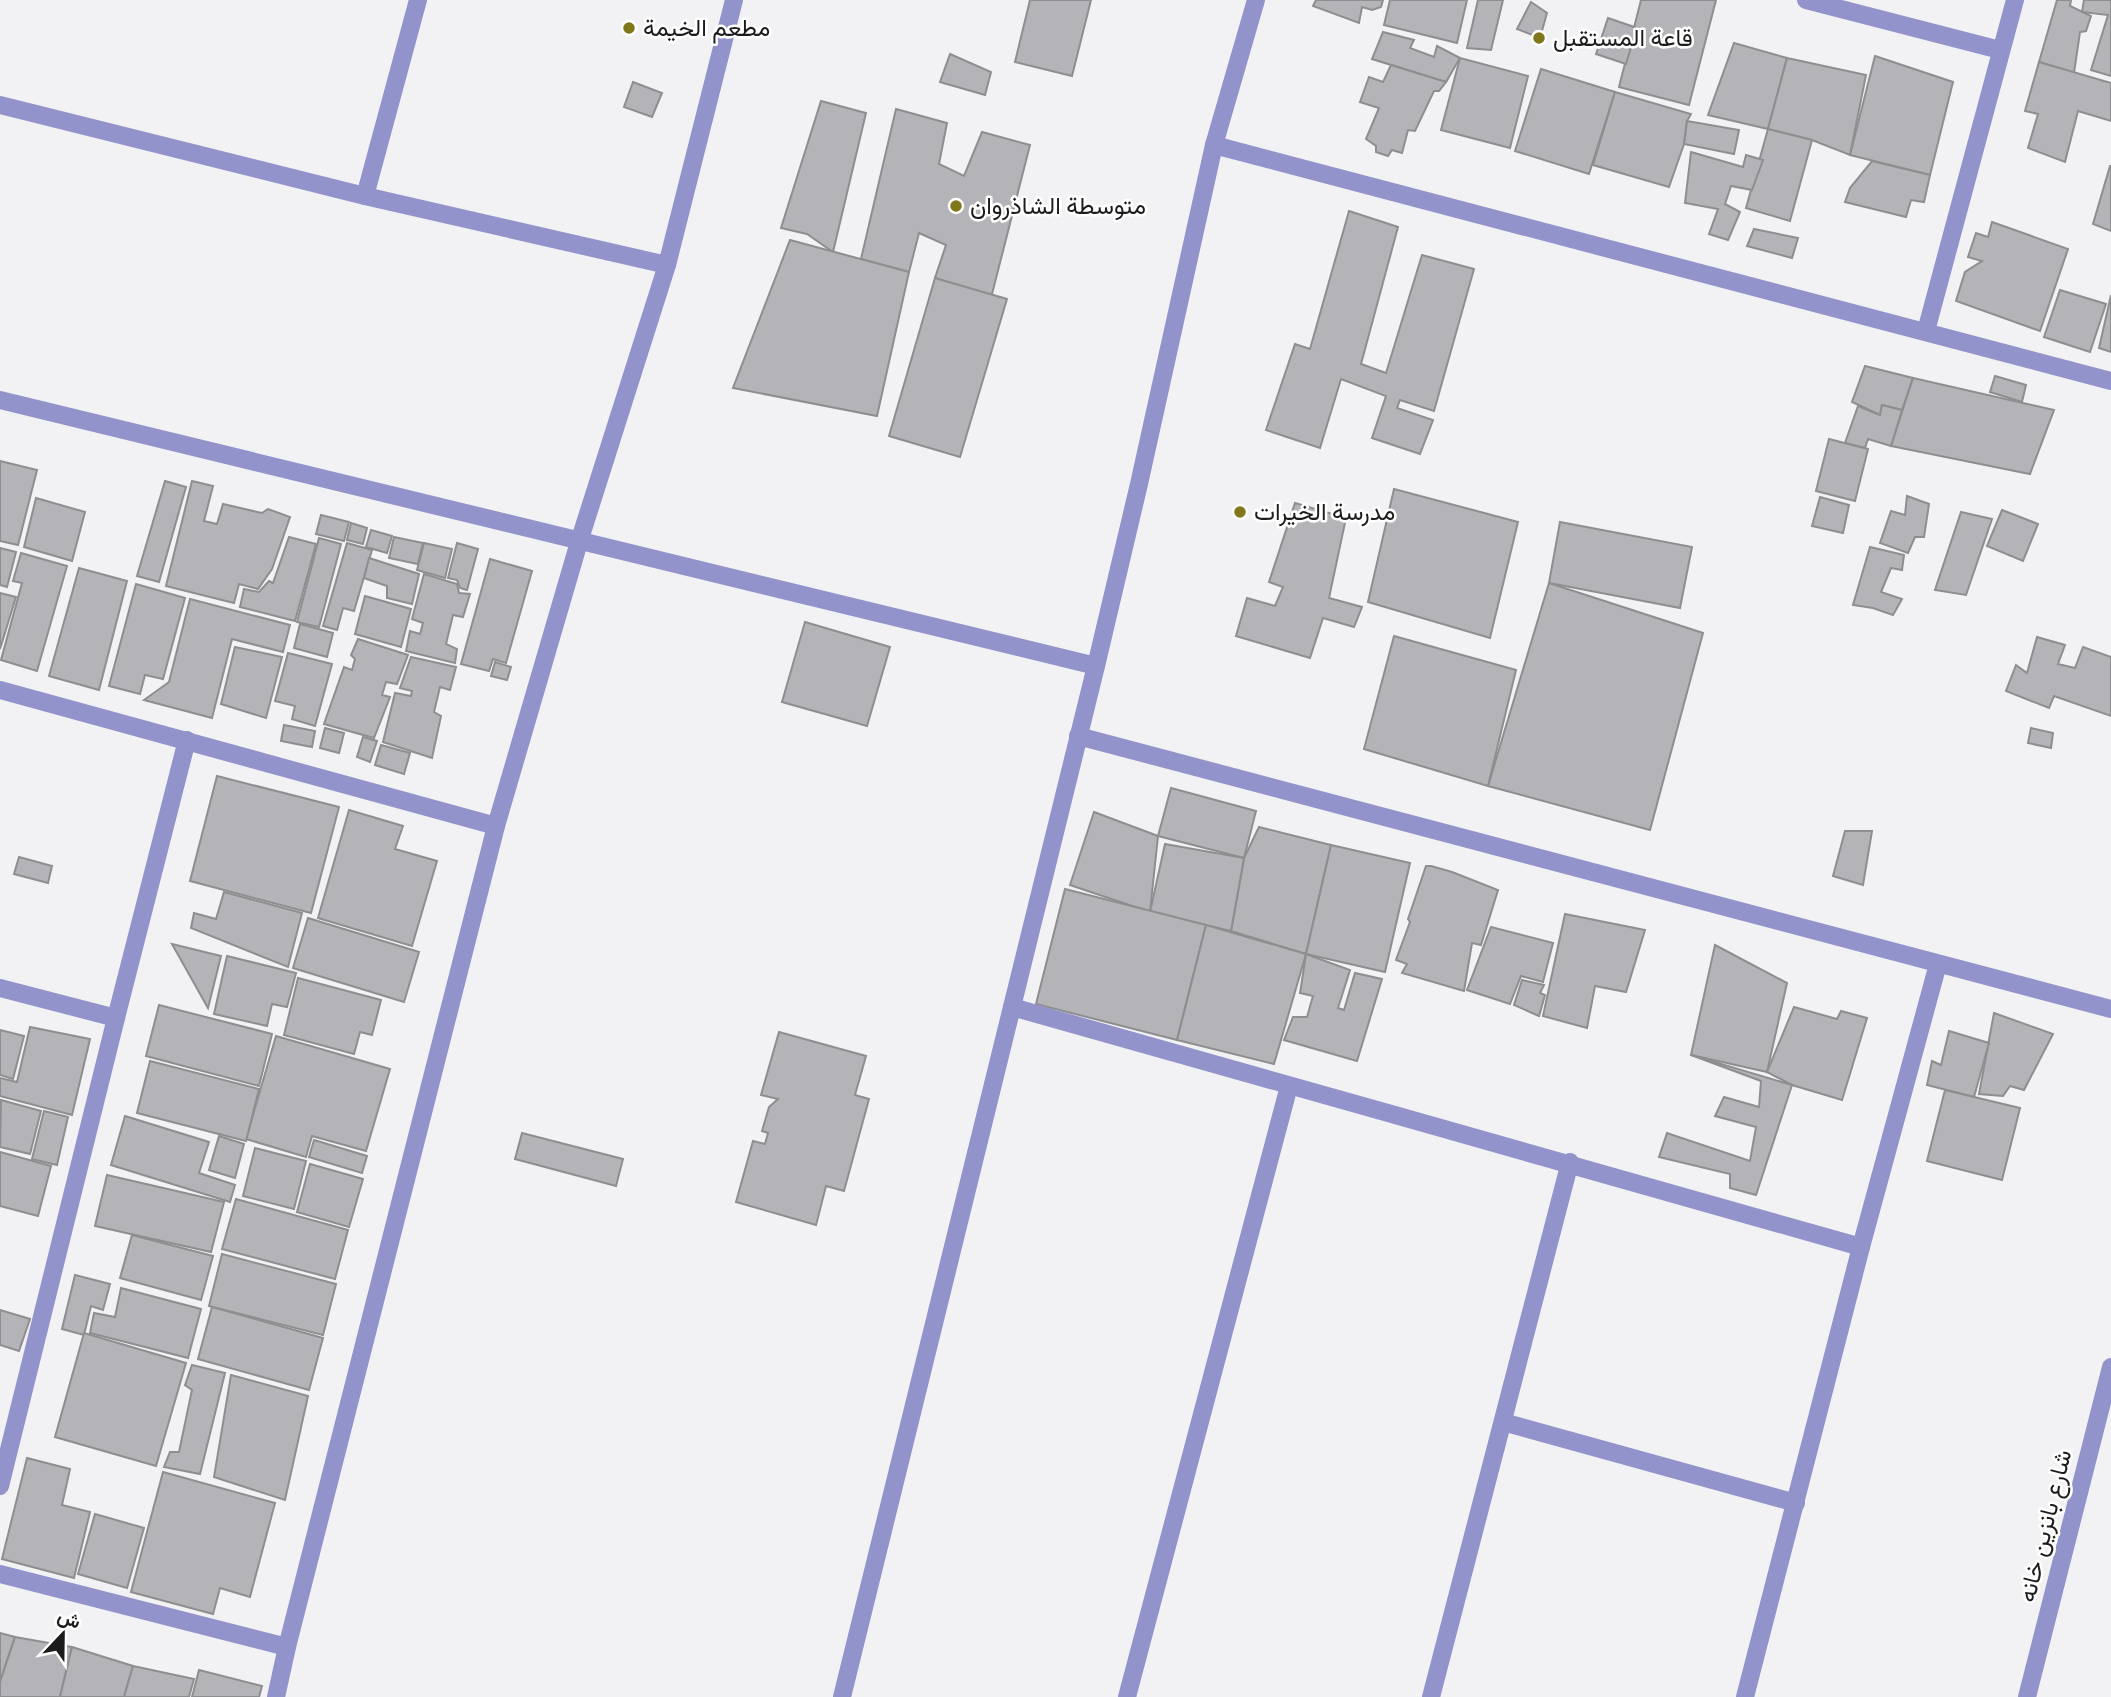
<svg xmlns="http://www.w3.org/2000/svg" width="2111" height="1697" font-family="'Roboto Condensed',Vazirmatn,sans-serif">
	<rect width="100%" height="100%" fill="#f2f2f5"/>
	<!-- building -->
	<g fill="#b4b4b8" stroke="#8e8e91" stroke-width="2">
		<path d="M1030 0H1091L1072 76 1015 62Z"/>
		<path d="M1316 0H1383L1381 7 1372 10 1362 7 1359 23 1313 6Z"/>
		<path d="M1390 0H1467L1457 43 1384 25Z"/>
		<path d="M1478 0H1503L1491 50 1467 48Z"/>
		<path d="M1641 0H1716L1689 105 1619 87Z"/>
		<path d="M2057 0H2071L2070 6 2091 16 2086 31 2080 32 2074 73 2039 62Z"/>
		<path d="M2084 0H2111V76L2091 70 2108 15 2082 12Z"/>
		<path d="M1531 2 1547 13 1540 38 1517 29Z"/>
		<path d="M1608 18 1637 28 1626 64 1596 54Z"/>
		<path d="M1383 32 1414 40 1410 48 1434 57 1437 46 1460 58 1446 82 1372 59Z"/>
		<path d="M1734 43 1787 58 1768 129 1708 115Z"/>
		<path d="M950 54 991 72 985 95 940 82Z"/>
		<path d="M1875 56 1953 82 1930 175 1850 155Z"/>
		<path d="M1460 58 1528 76 1510 148 1441 130Z"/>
		<path d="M1787 58 1866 75 1850 155 1812 140 1768 129Z"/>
		<path d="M2039 62 2111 83V121L2078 111 2065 162 2028 148 2038 114 2025 111Z"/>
		<path d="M1391 65 1446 82 1439 91H1434L1415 131 1408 130 1402 153 1392 150 1388 156 1376 152V146L1366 139 1379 108 1360 102 1369 77 1383 82Z"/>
		<path d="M1541 69 1615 92 1589 174 1515 151Z"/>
		<path d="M633 82 662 93 652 117 624 107Z"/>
		<path d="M1615 92 1691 114 1687 121 1684 144 1669 187 1593 165Z"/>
		<path d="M821 101 866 113 833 252 807 234 781 228Z"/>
		<path d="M896 109 947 123 939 164 964 176 982 132 1030 145 991 298 935 278 946 245 919 233 909 272 861 259Z"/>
		<path d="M1687 121 1739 130 1734 154 1684 144Z"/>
		<path d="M1768 129 1812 140 1790 221 1746 208Z"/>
		<path d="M1691 152 1743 167 1746 155 1763 160 1752 190 1731 186 1725 204 1740 212 1728 240 1709 234 1718 209 1685 203Z"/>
		<path d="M1872 161 1930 175 1924 202 1911 200 1906 217 1845 202 1850 188Z"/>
		<path d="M2110 166H2111V231L2093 224Z"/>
		<path d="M1349 211 1398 227 1361 364 1386 373 1422 255 1474 269 1434 411 1400 400 1397 408 1433 420 1420 454 1372 438 1386 396 1341 379 1320 448 1266 430 1295 344 1310 349Z"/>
		<path d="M1992 222 2068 249 2040 331 1956 301 1965 272 1982 261 1968 257 1976 233 1988 237Z"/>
		<path d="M1754 229 1798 238 1792 258 1747 246Z"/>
		<path d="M790 240 909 272 877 416 733 388Z"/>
		<path d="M935 278 1007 299 960 457 889 436Z"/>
		<path d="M2060 290 2106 304 2090 352 2044 337Z"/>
		<path d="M2111 295V352L2099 348Z"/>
		<path d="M1865 366 1913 378 1902 410 1882 405 1880 415 1852 402Z"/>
		<path d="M1995 376 2026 385 2022 402 1990 392Z"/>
		<path d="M1913 378 2054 410 2030 474 1891 446Z"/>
		<path d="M1882 405 1902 410 1891 446 1868 439 1865 448 1845 443 1858 406 1880 415Z"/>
		<path d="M1829 439 1868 449 1855 501 1816 491Z"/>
		<path d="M0 461 37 470 18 545 0 541Z"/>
		<path d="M165 481 186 487 159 582 137 576Z"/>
		<path d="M192 481 213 486 204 521 217 524 223 504 262 513 268 509 290 517 272 569 258 589 239 584 234 603 166 586Z"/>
		<path d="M1394 489 1518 522 1490 638 1368 602Z"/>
		<path d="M1907 496 1929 504 1924 537H1915L1908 553 1880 543 1891 511 1905 515Z"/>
		<path d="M1820 497 1849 505 1843 533 1812 526Z"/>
		<path d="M36 498 85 512 72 561 24 547Z"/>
		<path d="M1295 503 1346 518 1329 598 1362 607 1354 627 1323 618 1310 658 1236 636 1247 598 1275 606 1283 587 1269 582Z"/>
		<path d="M2002 510 2038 524 2023 561 1987 546Z"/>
		<path d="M1961 512 1992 519 1966 595 1935 590Z"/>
		<path d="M321 515 349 522 344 541 316 534Z"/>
		<path d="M1560 522 1692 547 1680 608 1549 583Z"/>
		<path d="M351 523 367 528 363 544 347 540Z"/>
		<path d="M371 530 392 536 387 553 366 547Z"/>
		<path d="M289 537 316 544 295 621 240 607 244 589 259 592 269 581 273 583Z"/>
		<path d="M394 537 423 543 418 564 389 558Z"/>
		<path d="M319 538 341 544 319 627 297 622Z"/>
		<path d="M347 543 372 550 354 611 343 608 337 630 323 626Z"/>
		<path d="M424 543 452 549 445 578 417 570Z"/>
		<path d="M457 543 478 549 467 590 460 588 457 580 448 578Z"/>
		<path d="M1870 547 1904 555 1902 570 1891 568 1881 592 1902 599 1893 615 1873 608 1853 605Z"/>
		<path d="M0 548 16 552 7 587 0 585Z"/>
		<path d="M21 553 67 566 37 671 1 660 22 583 13 581Z"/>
		<path d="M369 558 419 574 412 604 387 598V586L364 578Z"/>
		<path d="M490 559 532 571 506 663 493 659 489 671 461 664Z"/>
		<path d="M79 568 127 581 99 690 49 676Z"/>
		<path d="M424 574 457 584 459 593 470 594 463 617 453 615 446 644 457 649 455 663 406 651 410 631 420 634 423 623 412 619Z"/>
		<path d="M1549 583 1703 633 1650 830 1488 786Z"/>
		<path d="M136 584 185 598 163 679 145 675 140 694 109 686Z"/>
		<path d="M0 593 16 597 0 649Z"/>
		<path d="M365 596 411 609 401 647 355 634Z"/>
		<path d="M190 599 290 625 283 652 232 639 212 718 144 700 169 682Z"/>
		<path d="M805 622 890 647 867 726 782 702Z"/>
		<path d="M300 624 333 633 327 657 294 648Z"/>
		<path d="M1394 636 1516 670 1488 786 1364 749Z"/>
		<path d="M2037 637 2065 645 2058 664 2075 668 2083 647 2111 657V716L2054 696 2049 708 2006 691 2016 665 2027 673Z"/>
		<path d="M358 639 408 655 397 684 386 682 382 695 390 697 374 738 324 724 344 667 352 670 355 659 351 655Z"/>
		<path d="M235 647 282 657 266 718 221 704Z"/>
		<path d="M288 653 332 664 315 726 292 719 295 706 275 701Z"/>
		<path d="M411 657 456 667 450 690 440 687 434 712 441 716 432 758 383 742 395 693 411 696 412 691 400 688Z"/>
		<path d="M495 662 511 667 507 680 491 676Z"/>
		<path d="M284 725 315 731 312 747 281 741Z"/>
		<path d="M325 728 344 733 339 753 320 748Z"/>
		<path d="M2031 728 2053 733 2051 748 2028 743Z"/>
		<path d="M363 737 377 741 370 762 357 757Z"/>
		<path d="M381 745 410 753 404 774 375 765Z"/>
		<path d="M217 776 339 807 311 913 190 881Z"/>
		<path d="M1171 788 1256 811 1244 858 1158 836Z"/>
		<path d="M349 810 403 826 395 849 437 861 412 946 318 918Z"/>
		<path d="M1094 812 1158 836 1150 912 1070 885Z"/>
		<path d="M1259 827 1331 845 1306 954 1231 931 1244 858Z"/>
		<path d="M1845 831H1872L1863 885 1833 876Z"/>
		<path d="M1165 844 1244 858 1231 931 1150 912Z"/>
		<path d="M1331 845 1410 863 1385 972 1306 954Z"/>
		<path d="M19 857 52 866 48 883 14 874Z"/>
		<path d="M1426 866H1431L1452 872 1498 890 1481 945 1472 943 1464 991 1402 973 1407 964 1396 960 1410 922 1408 919Z"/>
		<path d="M1065 889 1206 925 1177 1040 1036 1004Z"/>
		<path d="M224 892 302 913 288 967 191 928 194 913 216 919Z"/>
		<path d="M1565 914 1645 930 1626 992 1595 986 1587 1028 1543 1016Z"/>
		<path d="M308 918 419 952 404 1002 293 968Z"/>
		<path d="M1206 925 1306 954 1274 1064 1177 1040Z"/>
		<path d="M1491 927 1553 943 1543 982 1521 976 1510 1004 1467 990Z"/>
		<path d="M172 944 221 956 208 1008Z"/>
		<path d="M1715 945 1787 983 1767 1072 1691 1055Z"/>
		<path d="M1306 954 1350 970 1338 1008 1344 1010 1355 973 1382 979 1357 1061 1284 1040 1293 1017H1307L1313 996 1300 993Z"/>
		<path d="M227 956 296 973 287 1007 272 1004 267 1026 214 1014Z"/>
		<path d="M298 978 381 1000 372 1035 360 1032 354 1054 284 1035Z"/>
		<path d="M1522 980 1544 985 1540 993 1545 995 1539 1016 1514 1005Z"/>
		<path d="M159 1005 272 1034 259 1086 146 1056Z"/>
		<path d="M1794 1007 1837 1019 1841 1011 1867 1018 1842 1100 1792 1085 1767 1072Z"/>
		<path d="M1994 1013 2053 1034 2024 1090 2010 1086 2003 1096 1979 1094Z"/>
		<path d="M30 1027 90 1039 72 1115 0 1096V1078L17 1082Z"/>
		<path d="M0 1030 24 1036 13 1079 0 1075Z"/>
		<path d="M1949 1031 1989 1043 1974 1097 1927 1085 1932 1061 1941 1065Z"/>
		<path d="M779 1032 866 1056 855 1095 869 1099 844 1191 826 1186 816 1225 736 1202 753 1141 765 1144 768 1133 762 1131 769 1107 778 1099 761 1095Z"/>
		<path d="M276 1036 390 1069 366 1151 312 1136 306 1157 246 1139Z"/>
		<path d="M1691 1055 1792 1085 1756 1195 1730 1188V1174L1659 1157 1667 1133 1750 1161 1756 1127 1715 1116 1724 1097 1759 1107 1761 1081Z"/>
		<path d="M150 1061 259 1089 246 1141 137 1113Z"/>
		<path d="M1945 1090 2020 1108 2002 1180 1927 1161Z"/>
		<path d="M1 1100 41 1111 30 1154 0 1147Z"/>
		<path d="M44 1111 68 1117 57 1165 32 1159Z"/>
		<path d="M125 1116 209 1142 199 1173 235 1185 230 1202 111 1165Z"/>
		<path d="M522 1133 623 1159 616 1186 515 1159Z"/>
		<path d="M219 1136 244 1144 235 1178 209 1170Z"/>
		<path d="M314 1140 367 1156 362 1173 309 1157Z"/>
		<path d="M255 1148 306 1161 294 1209 243 1196Z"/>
		<path d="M0 1152 51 1166 38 1216 0 1206Z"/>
		<path d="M310 1164 363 1179 349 1227 297 1212Z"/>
		<path d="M107 1175 224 1202 211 1252 95 1226Z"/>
		<path d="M236 1199 348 1230 335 1279 222 1249Z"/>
		<path d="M132 1235 213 1256 201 1300 120 1278Z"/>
		<path d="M222 1254 336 1284 323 1335 209 1306Z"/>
		<path d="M75 1275 110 1284 103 1310 91 1306 84 1335 62 1329Z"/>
		<path d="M121 1288 201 1309 188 1358 90 1333 94 1313 115 1317Z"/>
		<path d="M212 1307 323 1338 309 1390 198 1359Z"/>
		<path d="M0 1310 30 1319 19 1351 0 1345Z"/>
		<path d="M84 1333 186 1363 156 1466 55 1437Z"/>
		<path d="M192 1365 225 1373 200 1474 164 1467 170 1452H179L192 1390 185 1385Z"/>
		<path d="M231 1375 308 1396 285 1500 214 1477Z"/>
		<path d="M27 1458 70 1469 62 1505 90 1512 74 1578 2 1559Z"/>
		<path d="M163 1472 275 1503 250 1597 220 1588 213 1614 131 1592Z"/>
		<path d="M95 1514 144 1528 127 1588 78 1574Z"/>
		<path d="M0 1633 15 1637 0 1682Z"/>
		<path d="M15 1637 72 1647 60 1697H0V1682Z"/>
		<path d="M72 1647 133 1666 124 1697H60Z"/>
		<path d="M133 1666 194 1679 189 1697H124Z"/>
		<path d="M199 1670 262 1686 259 1697H192Z"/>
	</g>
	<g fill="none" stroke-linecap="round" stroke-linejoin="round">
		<!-- minor -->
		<g stroke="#9393cb" stroke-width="18">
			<path d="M1806 0 2000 50"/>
			<path d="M0 105 365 196 667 265"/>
			<path d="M1214 145 2111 381"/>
			<path d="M365 196 418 0"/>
			<path d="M1926 331 2015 0"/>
			<path d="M0 400 1096 666"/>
			<path d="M0 690 496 826"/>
			<path d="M1078 736 2111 1009"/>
			<path d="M0 988 116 1018"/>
			<path d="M1012 1007C1295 1088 1578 1165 1861 1247"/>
			<path d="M1503 1422 1796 1503"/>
			<path d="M0 1486 116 1018 187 740"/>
			<path d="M0 1574 287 1647"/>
			<path d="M276 1697 287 1647 496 826 579 542 667 265 734 0"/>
			<path d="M842 1697 1096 666 1139 484 1214 145 1256 0"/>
			<path d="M1127 1697 1289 1086"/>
			<path d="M1431 1697 1570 1162"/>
			<path d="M1745 1697 1861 1247 1938 964"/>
			<path d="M2027 1697 2111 1367"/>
		</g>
	</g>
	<!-- markers -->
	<g fill="#80771b" stroke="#fff" stroke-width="2.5">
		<circle cx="629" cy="28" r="7"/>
		<circle cx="1539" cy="38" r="7"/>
		<circle cx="956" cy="206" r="7"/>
		<circle cx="1240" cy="512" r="7"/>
	</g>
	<g text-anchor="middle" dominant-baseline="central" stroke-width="5" stroke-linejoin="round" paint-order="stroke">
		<!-- poi labels -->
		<g font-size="24" fill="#1c1c1d" stroke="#fff" text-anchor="start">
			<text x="643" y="28">مطعم الخيمة</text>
			<text x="1553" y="38">قاعة المستقبل</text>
			<text x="970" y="206">متوسطة الشاذروان</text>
			<text x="1254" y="512">مدرسة الخيرات</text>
		</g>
		<!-- street labels -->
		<g font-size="24" fill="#1c1c1d" stroke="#fff">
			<text transform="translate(2045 1526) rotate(-76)">شارع بانزين خانه</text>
		</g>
	</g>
	<!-- north arrow -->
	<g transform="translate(63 1634) rotate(22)" stroke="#ffffff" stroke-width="5" paint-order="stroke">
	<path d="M0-5L12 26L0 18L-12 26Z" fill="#1c1c1d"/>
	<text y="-10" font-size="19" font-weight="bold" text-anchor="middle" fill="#1c1c1d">ش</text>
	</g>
</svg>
